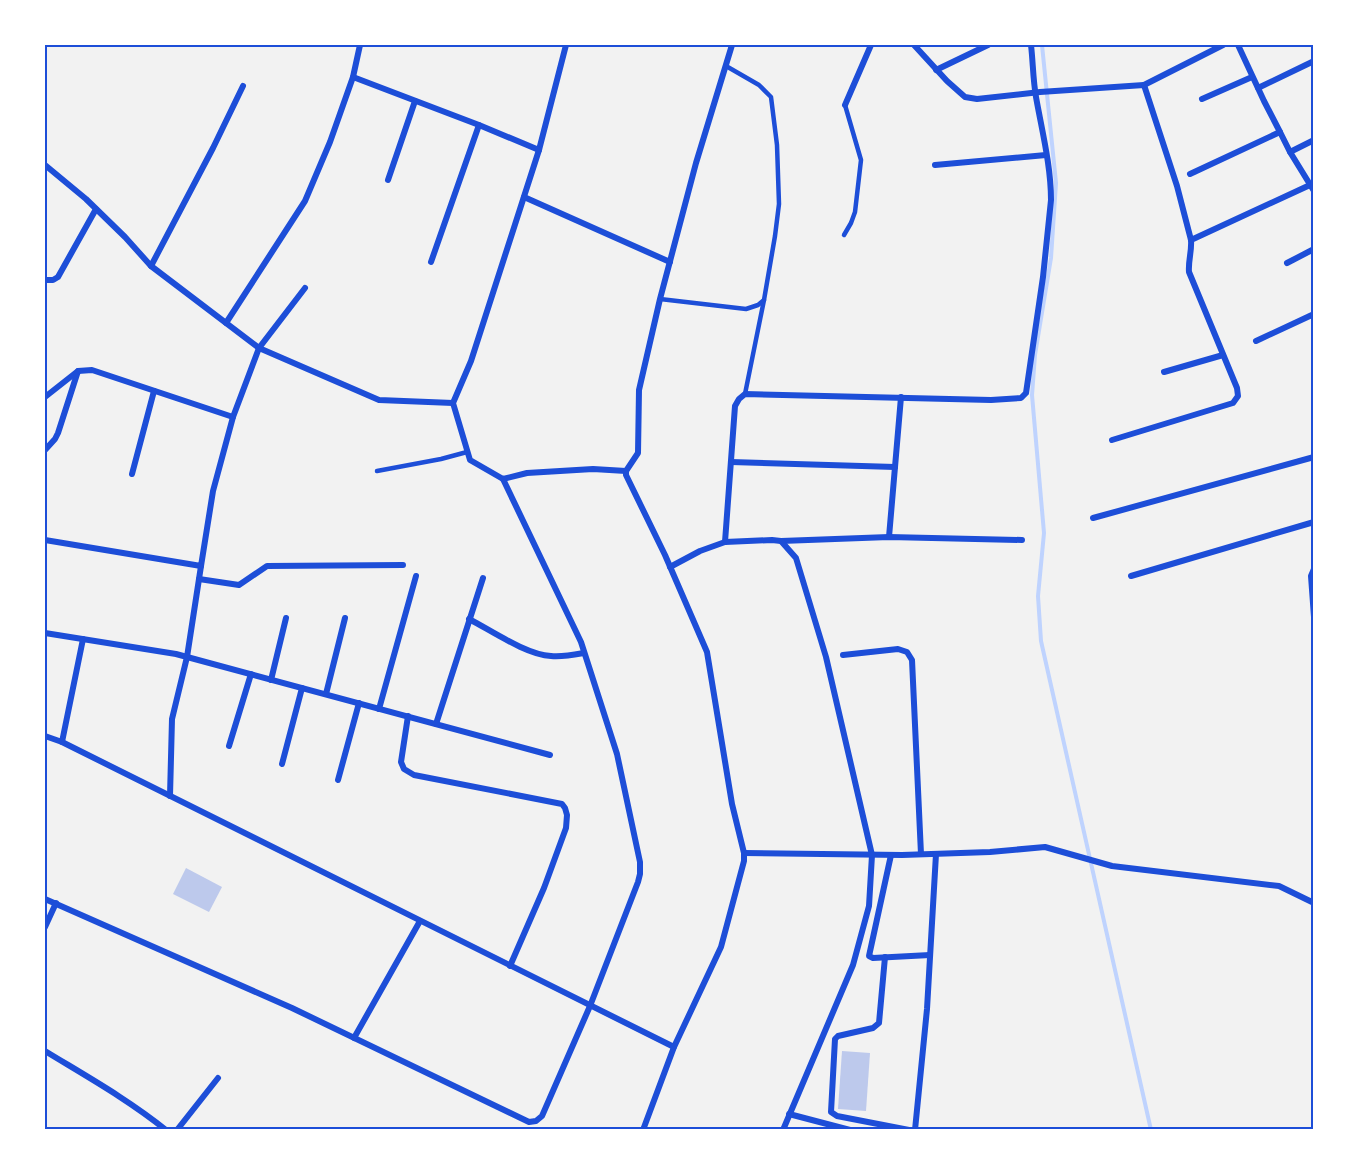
<svg xmlns="http://www.w3.org/2000/svg" width="1359" height="1175" font-family="Arial,sans-serif">
	<rect width="100%" height="100%" fill="#f2f2f2"/>
	<g fill="none" stroke-linecap="round" stroke-linejoin="round">
		<!-- stream -->
		<path stroke="#bfd3fe" stroke-width="4" d="M1042 45 1056 183 1051 258 1035 355 1032 395 1044 533 1038 596 1041 641 1151 1130"/>
	</g>
	<!-- building -->
	<g fill="#bdc9ec">
		<path d="M186 868 222 887 209 912 173 894Z"/>
		<path d="M842 1051 870 1053 866 1111 838 1109Z"/>
	</g>
	<g fill="none" stroke-linecap="round" stroke-linejoin="round">
		<!-- service -->
		<g stroke="#1d4ed8" stroke-width="4.5">
			<path d="M844 235 851 223 855 212 861 160 845 105"/>
			<path d="M660 299 746 309 758 305 764 300 775 236 779 204 777 145 771 97 759 85 726 66"/>
			<path d="M745 394 764 300"/>
			<path d="M377 471 441 459 467 452"/>
		</g>
		<!-- minor -->
		<g stroke="#1d4ed8" stroke-width="6">
			<path d="M566 45 539 150 471 361 453 403 470 460 503 479 527 473 593 469 626 471"/>
			<path d="M914 45 947 81 965 97 977 99 1040 92 1144 85 1177 186 1191 240C1192 251 1188 261 1189 272L1237 388 1238 396 1233 403 1112 440"/>
			<path d="M936 70 988 45"/>
			<path d="M353 77 479 125 539 150"/>
			<path d="M1144 85 1223 45"/>
			<path d="M1258 88 1314 61"/>
			<path d="M1202 99 1252 77"/>
			<path d="M845 105 871 45"/>
			<path d="M1280 132 1290 152 1314 191"/>
			<path d="M1290 152 1314 140"/>
			<path d="M45 165 86 199 125 237 151 266 259 348 379 400 453 403"/>
			<path d="M935 165 1046 155"/>
			<path d="M1190 174 1280 132 1264 101 1238 45"/>
			<path d="M388 180 415 101"/>
			<path d="M524 197 670 262"/>
			<path d="M1191 240 1310 185"/>
			<path d="M431 262 479 125"/>
			<path d="M1287 263 1314 249"/>
			<path d="M151 266 213 148 243 86"/>
			<path d="M45 280H53L58 277 96 209"/>
			<path d="M226 323 305 201 330 142 353 77 360 45"/>
			<path d="M1256 341 1314 314"/>
			<path d="M1164 372 1223 355"/>
			<path d="M45 397 78 371 92 370 233 417"/>
			<path d="M45 450 55 439 58 433 78 371"/>
			<path d="M731 462 895 467"/>
			<path d="M132 474 154 391"/>
			<path d="M1093 518 1314 457"/>
			<path d="M889 537 901 397"/>
			<path d="M45 540 201 566 213 491 233 417 259 348 305 288"/>
			<path d="M781 541 889 537 1022 540"/>
			<path d="M725 542 735 406 739 399 745 394 991 400 1021 398 1026 393 1043 277 1051 200C1051 166 1042 131 1036 97 1033 80 1033 62 1031 45"/>
			<path d="M670 567 700 551 725 542 772 540 781 541 796 558 826 657 872 855 869 906 853 965 783 1130"/>
			<path d="M1314 569 1311 576 1314 617"/>
			<path d="M1131 576 1314 522"/>
			<path d="M199 579 239 585 267 566 403 565"/>
			<path d="M469 619C492 631 527 655 551 656 563 657 573 655 584 653"/>
			<path d="M45 633 176 654 550 755"/>
			<path d="M843 655 898 649 907 652 912 660 921 854"/>
			<path d="M271 680 286 618"/>
			<path d="M326 694 345 618"/>
			<path d="M379 709 416 576"/>
			<path d="M408 716 401 762 404 769 414 775 562 804 565 808 567 815 566 828 544 888 510 966"/>
			<path d="M436 724 483 578"/>
			<path d="M45 736 62 742 674 1047"/>
			<path d="M62 742 83 639"/>
			<path d="M229 746 251 674"/>
			<path d="M282 764 302 688"/>
			<path d="M338 780 359 703"/>
			<path d="M170 796 172 719 187 657 201 566"/>
			<path d="M744 853 902 855 990 852 1045 847 1112 866 1279 886 1314 903"/>
			<path d="M891 855 869 956 873 958 930 955"/>
			<path d="M45 899 292 1008 529 1122 536 1121 542 1116 590 1006 638 882 640 874V862L617 754 581 642 503 479"/>
			<path d="M45 927 56 903"/>
			<path d="M885 957 879 1023 873 1028 838 1036 835 1039 831 1112 837 1116 909 1130"/>
			<path d="M354 1038 420 921"/>
			<path d="M45 1051C86 1076 129 1100 166 1130"/>
			<path d="M789 1114 850 1130"/>
			<path d="M177 1130 218 1078"/>
			<path d="M643 1130 674 1047 721 947 744 861V853L732 804 707 652 665 555 626 475V471L638 453 639 390 660 299 696 163 732 45"/>
			<path d="M915 1130 927 1009 936 854"/>
		</g>
	</g>
	<!-- border -->
	<rect width="1359" height="1175" fill="none" stroke="#ffffff" stroke-width="93"/>
	<rect x="46" y="46" width="1266" height="1082" fill="none" stroke="#1d4ed8" stroke-width="2"/>
</svg>
